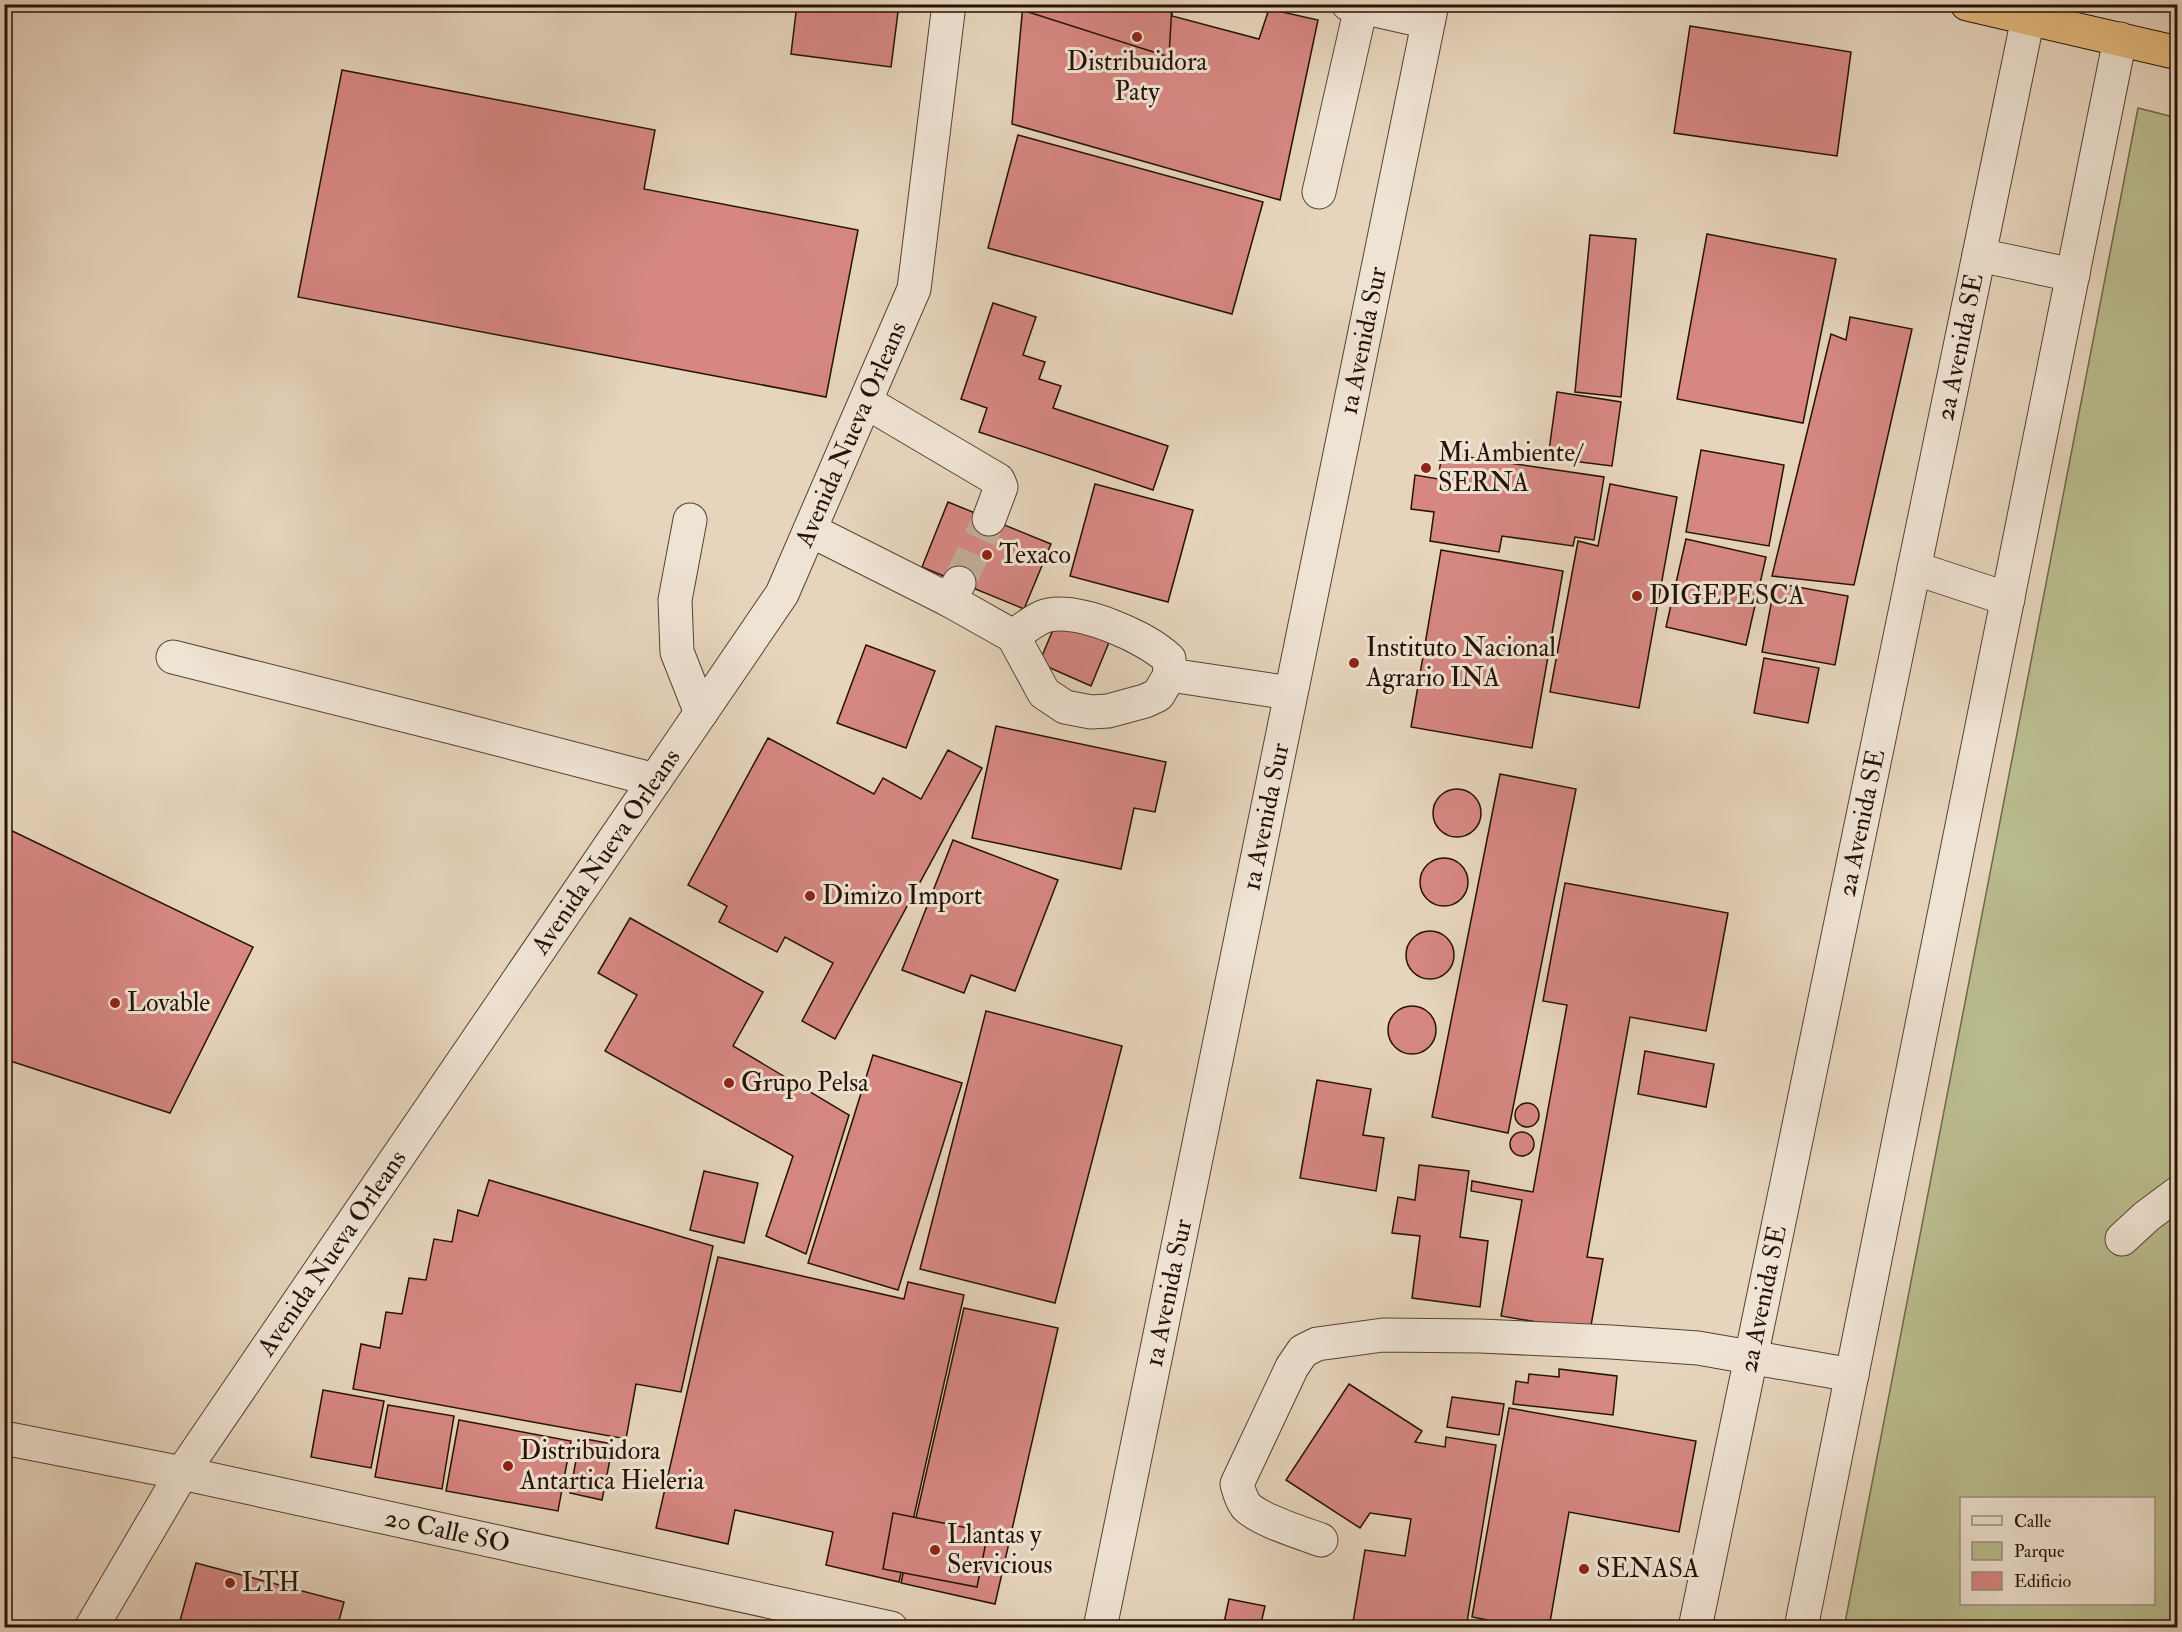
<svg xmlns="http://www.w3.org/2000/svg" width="2182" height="1632" font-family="'IM FELL Double Pica',serif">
	<rect width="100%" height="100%" fill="#e6d4bc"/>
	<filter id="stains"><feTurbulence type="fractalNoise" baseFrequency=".00333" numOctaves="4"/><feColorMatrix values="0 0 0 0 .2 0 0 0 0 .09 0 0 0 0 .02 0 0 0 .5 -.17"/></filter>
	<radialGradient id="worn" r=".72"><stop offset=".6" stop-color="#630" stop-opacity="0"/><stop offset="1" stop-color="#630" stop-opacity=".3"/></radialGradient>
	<!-- green -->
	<path fill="#b9bc8e" stroke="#706749" stroke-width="1.5" fill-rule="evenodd" d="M2138 108 2178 118 2177 1627 1844 1628ZM1962 1498H2154V1604H1962Z"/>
	<!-- building -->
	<g fill="#d68782" stroke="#261204" stroke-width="1.5">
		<path d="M797 4H899L891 67 791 54Z"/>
		<path d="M1023 4H1172V16L1259 39 1269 9 1318 20 1280 200 1012 124Z"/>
		<path d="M1026 4H1172L1169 57 1025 11Z"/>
		<path d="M1690 26 1851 52 1837 156 1674 133Z"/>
		<path d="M342 70 655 130 644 189 858 230 826 397 298 297Z"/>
		<path d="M1018 135 1263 202 1232 314 988 248Z"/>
		<path d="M1707 234 1836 259 1803 423 1677 399Z"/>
		<path d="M1590 235 1636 239 1621 397 1575 392Z"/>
		<path d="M993 303 1036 317 1023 355 1045 362 1039 379 1061 386 1053 408 1168 446 1153 490 979 432 987 408 961 399Z"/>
		<path d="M1850 317 1912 329 1854 585 1772 576 1831 334 1846 340Z"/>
		<path d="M1557 392 1621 402 1612 466 1548 458Z"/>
		<path d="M1701 450 1784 465 1769 546 1686 532Z"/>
		<path d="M1442 453 1604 477 1594 540 1575 537 1573 546 1502 536 1499 552 1430 541 1434 512 1411 509 1415 475 1438 479Z"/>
		<path d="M1095 484 1193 510 1168 602 1070 576Z"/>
		<path d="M1610 484 1677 497 1639 708 1550 692 1578 541 1598 546Z"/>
		<path d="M948 502 1051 544 1024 609 922 567Z"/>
		<path d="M1686 539 1766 557 1746 645 1666 627Z"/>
		<path d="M1441 550 1563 571 1532 748 1411 727Z"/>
		<path d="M1775 583 1848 596 1835 665 1762 652Z"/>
		<path d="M1058 618 1110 640 1091 686 1039 663Z"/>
		<path d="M866 645 935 671 906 748 837 723Z"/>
		<path d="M1764 658 1819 668 1808 723 1754 713Z"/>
		<path d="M996 726 1166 762 1155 812 1134 808 1121 869 972 838Z"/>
		<path d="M768 738 874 794 883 778 921 799 948 750 982 768 835 1039 802 1021 833 963 785 937 777 952 719 922 727 906 688 885Z"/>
		<path d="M1500 774 1576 789 1508 1133 1432 1117Z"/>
		<circle cx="1457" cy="813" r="24"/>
		<path d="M4 827 253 947 170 1113 4 1059Z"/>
		<path d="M953 840 1058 880 1015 991 971 975 964 993 902 970Z"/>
		<circle cx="1444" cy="882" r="24"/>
		<path d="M1565 883 1728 913 1706 1031 1630 1017 1587 1257 1603 1259 1590 1331 1501 1316 1522 1200 1471 1191 1472 1181 1533 1192 1567 1005 1543 1001Z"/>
		<path d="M630 918 763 992 733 1046 849 1115 806 1254 766 1236 793 1156 605 1051 637 995 598 973Z"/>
		<circle cx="1430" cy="955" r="24"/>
		<circle cx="1412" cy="1030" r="24"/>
		<path d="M986 1011 1122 1046 1055 1303 920 1269Z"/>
		<path d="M1645 1051 1714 1064 1706 1107 1638 1094Z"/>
		<path d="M873 1055 962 1083 898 1290 808 1263Z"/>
		<path d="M1317 1080 1371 1089 1363 1135 1384 1138 1376 1191 1300 1178Z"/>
		<circle cx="1527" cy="1115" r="12"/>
		<circle cx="1522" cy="1144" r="12"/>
		<path d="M1419 1165 1469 1171 1460 1237 1488 1241 1480 1307 1412 1298 1420 1236 1392 1233 1398 1197 1415 1200Z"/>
		<path d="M704 1171 758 1183 744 1243 690 1230Z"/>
		<path d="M489 1180 713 1246 681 1392 636 1384 626 1439 353 1389 361 1344 380 1348 386 1312 402 1314 409 1278 426 1280 434 1239 452 1242 458 1210 478 1216Z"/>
		<path d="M718 1257 904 1299 908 1282 964 1295 899 1582 826 1565 833 1532 735 1510 728 1544 656 1528Z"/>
		<path d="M964 1308 1058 1328 995 1604 901 1583Z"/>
		<path d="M1559 1369 1617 1376 1613 1415 1513 1404 1516 1381 1528 1383 1529 1374 1559 1377Z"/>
		<path d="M1349 1384 1422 1431 1415 1442 1445 1447 1446 1437 1496 1445 1466 1628H1436L1407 1623V1628H1352L1365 1550 1405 1556 1411 1519 1370 1513 1360 1528 1286 1480Z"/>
		<path d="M323 1390 384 1401 371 1468 311 1457Z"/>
		<path d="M1452 1397 1504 1404 1499 1435 1447 1427Z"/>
		<path d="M388 1405 454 1416 442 1489 375 1477Z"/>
		<path d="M1509 1408 1696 1441 1679 1532 1569 1512 1549 1628H1530L1472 1617Z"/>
		<path d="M459 1420 571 1441 558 1511 446 1491Z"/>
		<path d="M580 1438 613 1444 602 1500 570 1493Z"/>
		<path d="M893 1513 988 1532 977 1587 883 1569Z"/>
		<path d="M196 1563 344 1602 337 1628H178Z"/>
		<path d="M1229 1599 1265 1606 1260 1628H1223Z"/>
	</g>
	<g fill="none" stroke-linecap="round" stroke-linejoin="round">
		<!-- minor-tunnel -->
		<path stroke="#c0ad97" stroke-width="33" stroke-dasharray="33 16" stroke-linecap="butt" d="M959 583 989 519"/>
		<!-- minor casing -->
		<g stroke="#564232" stroke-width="35">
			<g id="minor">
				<path d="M1348 4 1428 22"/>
				<path d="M1319 192 1361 7"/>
				<path d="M1979 255 2073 275"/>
				<path d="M866 402 998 480 1001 487 989 519"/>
				<path d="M690 520 675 600 677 652 701 713"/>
				<path d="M810 530 949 600 959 583"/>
				<path d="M1914 568 2008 599"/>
				<path d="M949 600 1013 636 1044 693 1065 707 1091 712 1108 711 1145 701 1158 695 1170 675 1290 693"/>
				<path d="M1013 636C1023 630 1037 617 1049 615 1082 609 1146 637 1169 659L1170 675"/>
				<path d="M173 657 463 730 655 780"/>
				<path d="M2122 1239 2147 1216 2178 1193"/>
				<path id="s1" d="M4 1438 182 1473 891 1628"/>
				<path d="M1321 1540C1302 1533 1259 1520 1246 1506 1241 1499 1239 1492 1237 1484L1292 1367 1303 1351 1317 1344 1383 1335 1480 1336 1611 1342 1698 1348 1852 1375"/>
				<path id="s2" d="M91 1628 182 1473 782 594 914 289 949 4"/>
				<path id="s3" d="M1100 1628 1432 4"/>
				<path id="s4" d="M1695 1628 2028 18"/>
				<path d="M1801 1628 2120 39"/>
			</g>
		</g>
		<!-- highway casing -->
		<g stroke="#261204" stroke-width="35">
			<path id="highway" d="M1967 4 2178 53"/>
		</g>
		<!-- minor -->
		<use href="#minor" stroke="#efe3d3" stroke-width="33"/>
		<!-- highway -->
		<use href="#highway" stroke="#e3ba7e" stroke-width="33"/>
	</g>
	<!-- markers -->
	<g fill="#8f2418" stroke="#efe3d3" stroke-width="2">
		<circle cx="1137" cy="37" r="6"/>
		<circle cx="1426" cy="468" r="6"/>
		<circle cx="987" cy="555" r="6"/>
		<circle cx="1637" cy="596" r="6"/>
		<circle cx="1354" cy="663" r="6"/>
		<circle cx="810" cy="896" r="6"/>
		<circle cx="115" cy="1003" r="6"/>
		<circle cx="729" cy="1083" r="6"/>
		<circle cx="508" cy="1466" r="6"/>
		<circle cx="935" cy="1550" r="6"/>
		<circle cx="1584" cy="1569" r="6"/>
		<circle cx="230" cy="1583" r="6"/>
	</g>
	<g text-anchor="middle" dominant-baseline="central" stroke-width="6" stroke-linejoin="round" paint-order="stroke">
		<!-- poi labels -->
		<g font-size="26" fill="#261204" stroke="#efe3d3" text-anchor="start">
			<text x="1137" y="62" text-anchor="middle">Distribuidora<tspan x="1137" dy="30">Paty</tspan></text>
			<text x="1438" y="453">Mi Ambiente/<tspan x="1438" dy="30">SERNA</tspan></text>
			<text x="999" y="555">Texaco</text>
			<text x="1649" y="596">DIGEPESCA</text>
			<text x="1366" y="648">Instituto Nacional<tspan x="1366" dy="30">Agrario INA</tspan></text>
			<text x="822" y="896">Dimizo Import</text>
			<text x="127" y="1003">Lovable</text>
			<text x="741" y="1083">Grupo Pelsa</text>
			<text x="520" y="1451">Distribuidora<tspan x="520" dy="30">Antartica Hieleria</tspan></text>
			<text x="947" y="1535">Llantas y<tspan x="947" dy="30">Servicious</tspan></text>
			<text x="1596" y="1569">SENASA</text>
			<text x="242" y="1583">LTH</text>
		</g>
		<!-- street labels -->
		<g font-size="26" fill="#261204" stroke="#efe3d3">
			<text stroke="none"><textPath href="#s3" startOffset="1314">1a Avenida Sur</textPath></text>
			<text stroke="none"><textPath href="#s4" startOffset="1308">2a Avenida SE</textPath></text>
			<text stroke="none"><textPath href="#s2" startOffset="1418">Avenida Nueva Orleans</textPath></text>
			<text stroke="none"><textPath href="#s3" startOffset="828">1a Avenida Sur</textPath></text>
			<text stroke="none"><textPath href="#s4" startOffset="822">2a Avenida SE</textPath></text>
			<text stroke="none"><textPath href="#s2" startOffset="932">Avenida Nueva Orleans</textPath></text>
			<text stroke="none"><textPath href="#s2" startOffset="446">Avenida Nueva Orleans</textPath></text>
			<text stroke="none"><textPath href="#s3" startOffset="342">1a Avenida Sur</textPath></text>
			<text stroke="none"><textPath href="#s4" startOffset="336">2a Avenida SE</textPath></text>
			<text stroke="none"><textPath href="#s1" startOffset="453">20 Calle SO</textPath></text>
		</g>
	</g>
	<!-- margin -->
	<rect width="2182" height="1632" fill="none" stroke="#e6d4bc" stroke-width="24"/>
	<rect x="6" y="6" width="2170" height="1620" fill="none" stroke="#261204" stroke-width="3"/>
	<rect x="12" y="12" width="2158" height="1608" fill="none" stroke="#261204" stroke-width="1.5"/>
	<!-- legend -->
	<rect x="1960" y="1497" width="195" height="108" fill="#efe3d3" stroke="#9f8f80" stroke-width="1.5"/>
	<rect x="1972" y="1516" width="30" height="9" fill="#efe3d3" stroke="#9f8f80" stroke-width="1.5"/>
	<text x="2014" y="1527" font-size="18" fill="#261204">Calle</text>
	<rect x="1972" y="1542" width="30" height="18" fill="#b9bc8e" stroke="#9f8f80" stroke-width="1.5"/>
	<text x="2014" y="1557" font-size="18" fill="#261204">Parque</text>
	<rect x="1972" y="1572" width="30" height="18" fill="#d68782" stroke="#9f8f80" stroke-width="1.5"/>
	<text x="2014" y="1587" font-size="18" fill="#261204">Edificio</text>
	<rect width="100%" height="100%" filter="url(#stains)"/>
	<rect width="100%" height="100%" fill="url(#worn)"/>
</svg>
